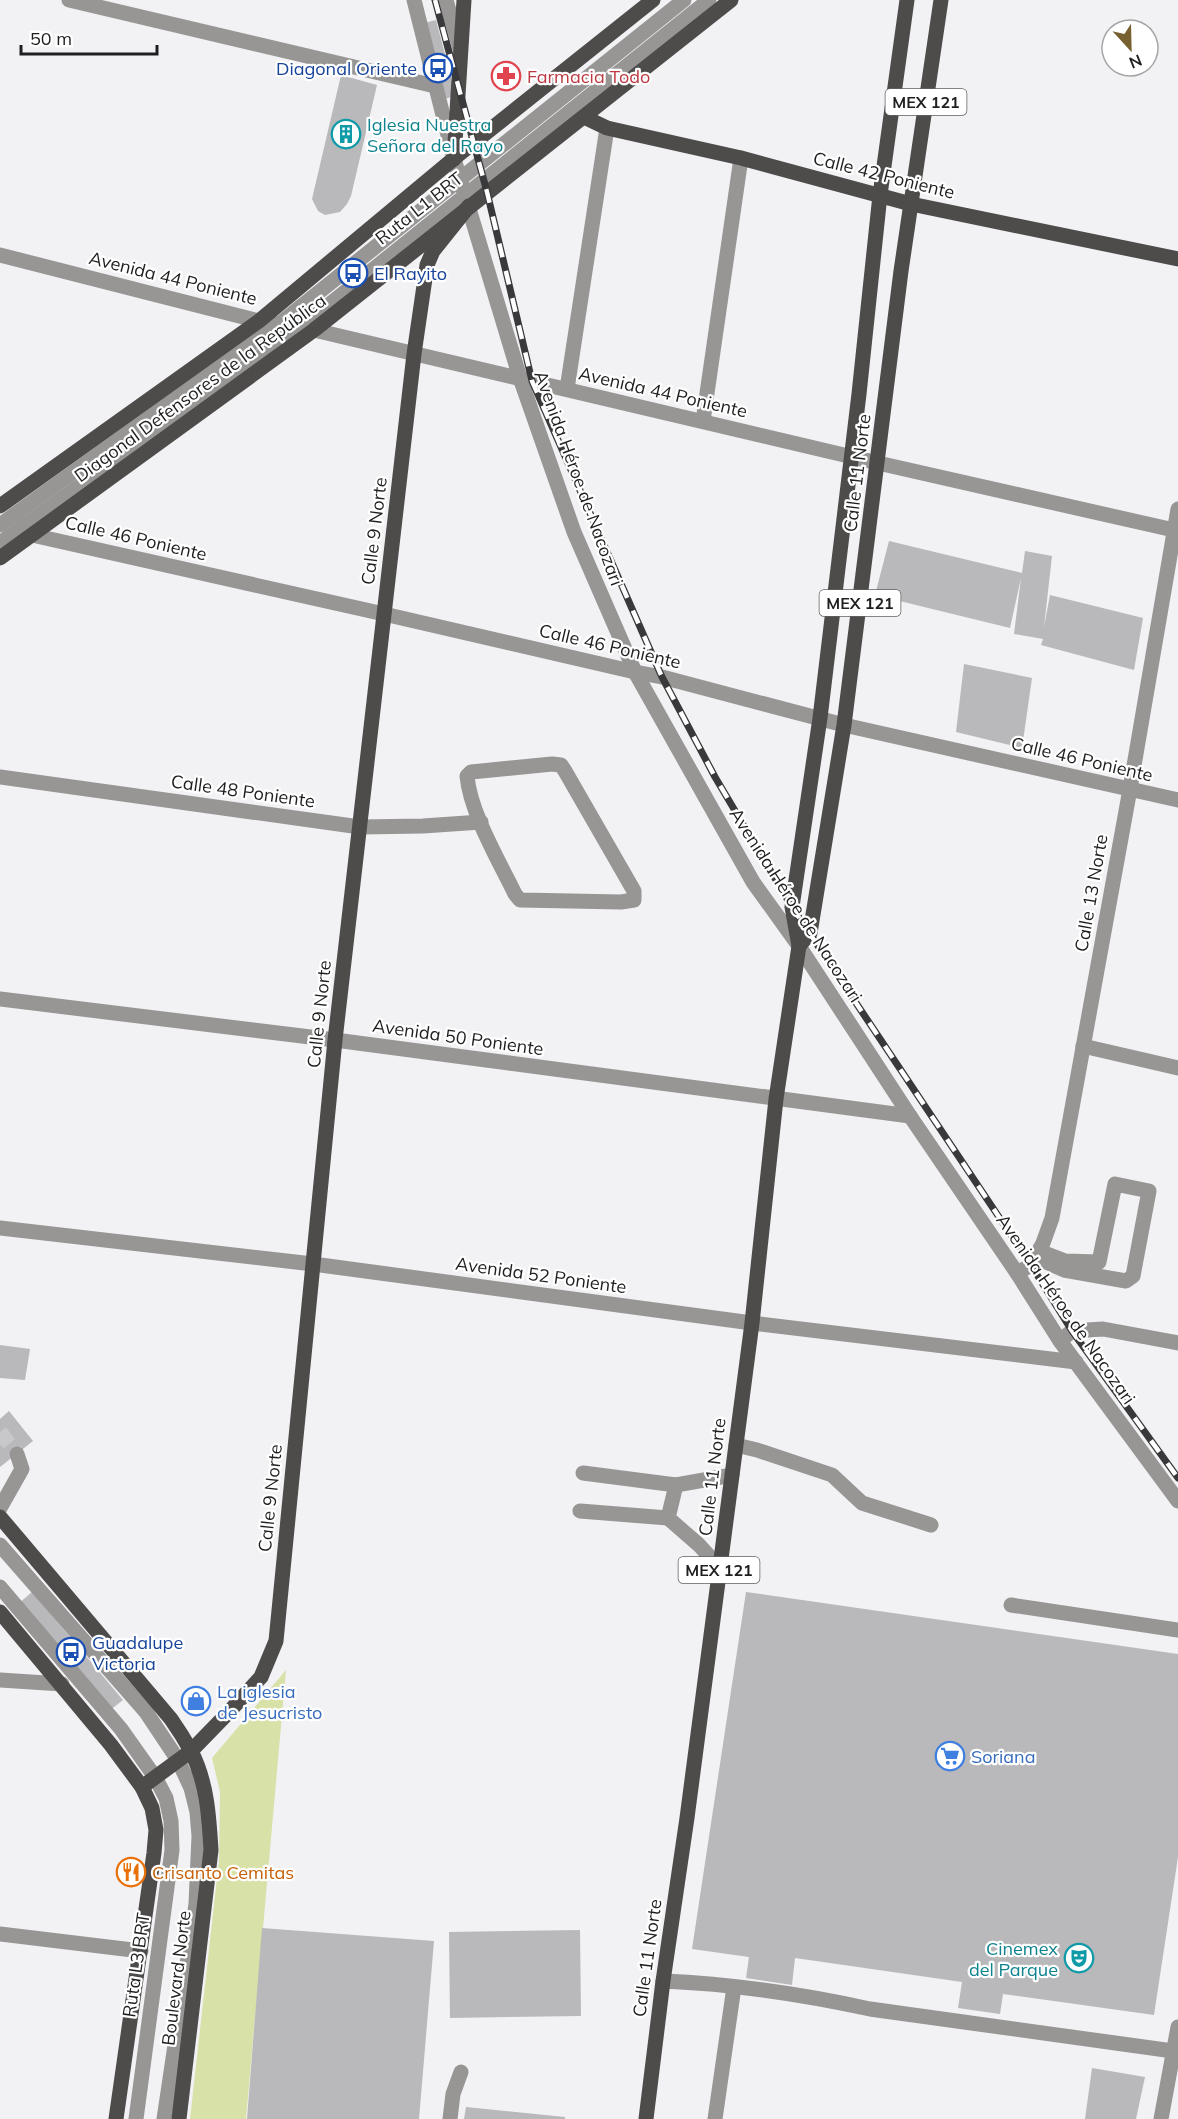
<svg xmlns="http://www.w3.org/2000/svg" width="1178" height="2119" font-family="Mulish,sans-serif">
	<rect width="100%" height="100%" fill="#f2f1f4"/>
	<!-- green -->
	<path fill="#d7e1a8" d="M286 1670 246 2119H190L219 1860 220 1792 212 1758Z"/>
	<!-- building -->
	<g fill="#b9b8bb">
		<path d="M436 20 456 96 444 99 424 23Z"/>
		<path d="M341 75 377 85 351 196 347 204 340 212 325 215 318 211 312 199Z"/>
		<path d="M889 541 1022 573 1025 551 1052 556 1044 627 1050 595 1143 618 1134 670 1041 645 1043 639 1014 634 1021 578 1010 628 875 595Z"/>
		<path d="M964 664 1032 678 1022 748 956 732Z"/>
		<path d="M0 1345 30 1349 25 1380 0 1378Z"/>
		<path d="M9 1411 33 1441 0 1467V1419Z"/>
		<path d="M32 1592 123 1700 109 1711 18 1604Z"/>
		<path d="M746 1592 1178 1654V1857L1154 2015 1003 1994 1000 2014 958 2008 962 1982 795 1958 792 1985 746 1978 749 1957 692 1949Z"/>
		<path d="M262 1928 434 1941 419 2119H247Z"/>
		<path d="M580 1930 581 2016 450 2018 449 1932Z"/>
		<path d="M1092 2068 1145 2077 1136 2119H1085Z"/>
		<path d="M466 2107 565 2117V2119H464Z"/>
	</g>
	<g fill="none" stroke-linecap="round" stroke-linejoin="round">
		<!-- minor-tunnel -->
		<path stroke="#c8c7ca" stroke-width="15" stroke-dasharray="15 8" stroke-linecap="butt" d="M0 1432 17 1454"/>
		<!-- minor -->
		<g stroke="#979695" stroke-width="15">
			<path d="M69 0 435 86"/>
			<path d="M414 0 454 159 520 378 574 532 635 672 753 882 799 946 910 1116 1017 1273 1060 1341 1178 1501"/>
			<path d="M446 0 460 49"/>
			<path d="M0 255 259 321 314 330 878 463 1178 531"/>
			<path d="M567 389 607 128"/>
			<path d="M703 421 741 158"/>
			<path d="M0 525 279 324 684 0"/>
			<path d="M32 535 384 614 635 672 662 677 844 725 1178 800"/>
			<path d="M0 543 300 328 709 0"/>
			<path d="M552 764 561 765 565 771 634 891V900L621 902 520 900 515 894C499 861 470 812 467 776L471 772Z"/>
			<path d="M0 777 360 827 423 826 481 822"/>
			<path d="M0 999 335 1040 910 1116"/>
			<path d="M1083 1046 1178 1068"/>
			<path d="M0 1228 313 1264 752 1323 1076 1362"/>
			<path d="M1035 1257 1064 1270 1126 1281 1133 1276 1149 1191 1115 1184 1099 1262 1065 1261 1039 1251"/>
			<path d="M1017 1273 1031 1265 1043 1243 1052 1218 1130 789 1178 509"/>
			<path d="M1060 1341 1072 1331 1103 1329 1178 1343"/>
			<path d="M736 1445 757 1450 832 1475 862 1503 931 1525"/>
			<path d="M583 1473 676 1485"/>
			<path d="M0 1508 22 1469 17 1454"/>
			<path d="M580 1511 668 1518"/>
			<path d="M0 1545 146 1712 178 1760 191 1788 197 1812 199 1836 196 1904 164 2119"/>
			<path d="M720 1568 699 1545 668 1518 676 1485 732 1475"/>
			<path d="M0 1587 121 1729 155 1777 166 1798 171 1821 172 1850 136 2119"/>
			<path d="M1011 1605 1178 1630"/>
			<path d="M0 1680 62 1684"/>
			<path d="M0 1934 141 1951"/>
			<path d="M663 1981C732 1984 802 1994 870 2009L1173 2051"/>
			<path d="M450 2119 453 2094 461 2072"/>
			<path d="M715 2119 734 1987"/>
			<path d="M1161 2119 1178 2027"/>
		</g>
		<!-- major -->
		<g stroke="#4e4c4b" stroke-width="15">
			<path d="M584 117 607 128 741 158 911 204 1178 259"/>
			<path d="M454 159 464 0"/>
			<path d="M0 506 259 321 457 156 653 0"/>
			<path d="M0 558 314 330 731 0"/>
			<path d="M799 946 810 933 844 725 901 271 941 0"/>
			<path d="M0 1517 171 1719C178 1729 185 1740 191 1751 207 1782 209 1816 211 1850L179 2119"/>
			<path d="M0 1612 111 1745 142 1787 152 1808 156 1830 154 1853 116 2119"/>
			<path d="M142 1787 191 1751 227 1714 261 1677 276 1641 335 1040 414 354 427 265 433 251 469 206"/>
			<path d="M646 2119 663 1981 687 1818 752 1323 776 1099 799 946 792 907 820 718 859 394 880 195 907 0"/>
		</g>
		<!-- rail casing -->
		<g stroke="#39383a" stroke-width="7">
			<path id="rail" d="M435 0 487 192 532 381 662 677 715 777 792 907 1031 1265 1072 1331 1178 1478"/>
		</g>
		<!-- rail -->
		<use href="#rail" stroke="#fff" stroke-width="4.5" stroke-dasharray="14" stroke-linecap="butt"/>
	</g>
	<!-- icons -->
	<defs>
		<g id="bus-ring" transform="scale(1.5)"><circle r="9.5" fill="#fff" stroke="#1a4fb4" stroke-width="1.5"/><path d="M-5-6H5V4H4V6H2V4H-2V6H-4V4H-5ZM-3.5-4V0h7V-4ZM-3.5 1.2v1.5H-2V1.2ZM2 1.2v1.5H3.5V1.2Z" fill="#1a4fb4"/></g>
		<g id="pharmacy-ring" transform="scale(1.5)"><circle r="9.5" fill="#fff" stroke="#e0444e" stroke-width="1.5"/><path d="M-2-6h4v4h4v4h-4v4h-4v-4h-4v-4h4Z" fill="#e0444e"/></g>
		<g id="building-ring" transform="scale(1.5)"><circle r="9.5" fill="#fff" stroke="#0f9aa8" stroke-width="1.5"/><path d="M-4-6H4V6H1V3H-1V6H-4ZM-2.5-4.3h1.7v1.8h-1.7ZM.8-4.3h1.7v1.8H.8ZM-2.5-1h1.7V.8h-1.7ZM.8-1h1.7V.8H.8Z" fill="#0f9aa8"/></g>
		<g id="shop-ring" transform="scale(1.5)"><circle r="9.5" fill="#fff" stroke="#3f7fe0" stroke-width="1.5"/><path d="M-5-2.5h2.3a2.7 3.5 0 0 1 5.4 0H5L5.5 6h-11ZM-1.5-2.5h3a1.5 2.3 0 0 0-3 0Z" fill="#3f7fe0"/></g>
		<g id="supermarket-ring" transform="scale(1.5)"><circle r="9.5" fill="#fff" stroke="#3f7fe0" stroke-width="1.5"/><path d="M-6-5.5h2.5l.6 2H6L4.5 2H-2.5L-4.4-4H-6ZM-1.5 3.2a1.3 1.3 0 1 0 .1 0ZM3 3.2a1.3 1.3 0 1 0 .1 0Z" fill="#3f7fe0"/></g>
		<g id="restaurant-ring" transform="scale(1.5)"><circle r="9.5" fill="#fff" stroke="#e8710a" stroke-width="1.5"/><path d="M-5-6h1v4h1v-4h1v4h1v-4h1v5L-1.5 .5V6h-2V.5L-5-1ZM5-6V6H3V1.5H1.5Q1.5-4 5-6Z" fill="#e8710a"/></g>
		<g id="theatre-ring" transform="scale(1.5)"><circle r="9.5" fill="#fff" stroke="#0f9aa8" stroke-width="1.5"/><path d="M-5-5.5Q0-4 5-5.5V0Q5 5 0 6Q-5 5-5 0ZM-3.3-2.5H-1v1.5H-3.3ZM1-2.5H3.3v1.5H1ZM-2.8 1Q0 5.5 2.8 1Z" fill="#0f9aa8"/></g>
	</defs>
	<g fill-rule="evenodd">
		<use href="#bus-ring" x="438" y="68"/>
		<use href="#pharmacy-ring" x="506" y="76"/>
		<use href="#building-ring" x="346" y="134"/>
		<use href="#bus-ring" x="353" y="273"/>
		<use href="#bus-ring" x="71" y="1652"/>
		<use href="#shop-ring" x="196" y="1701"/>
		<use href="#supermarket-ring" x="950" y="1756"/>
		<use href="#restaurant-ring" x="131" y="1872"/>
		<use href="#theatre-ring" x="1079" y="1958"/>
	</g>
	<g text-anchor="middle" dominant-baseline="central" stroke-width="4.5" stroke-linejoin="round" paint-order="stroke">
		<!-- shield labels -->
		<g fill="#fff" stroke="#626263" stroke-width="1.5">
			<rect x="885.5" y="89" width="81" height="26" rx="4.5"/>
			<rect x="819.5" y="590" width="81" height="26" rx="4.5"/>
			<rect x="678.5" y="1557" width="81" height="26" rx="4.5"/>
		</g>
		<g font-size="16" font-weight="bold" fill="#1f1f20">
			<text x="926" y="102">MEX 121</text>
			<text x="860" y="603">MEX 121</text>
			<text x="719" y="1570">MEX 121</text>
		</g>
		<!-- transit labels -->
		<g font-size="18" fill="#164399" stroke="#fff" text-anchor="start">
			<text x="417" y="68" text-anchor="end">Diagonal Oriente</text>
			<text x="374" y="273">El Rayito</text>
			<text x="92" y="1642">Guadalupe<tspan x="92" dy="21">Victoria</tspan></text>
		</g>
		<!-- health labels -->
		<g font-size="18" fill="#be3a42" stroke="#fff" text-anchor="start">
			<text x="527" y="76">Farmacia Todo</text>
		</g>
		<!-- culture labels -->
		<g font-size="18" fill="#0d838f" stroke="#fff" text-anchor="start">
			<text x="367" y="124">Iglesia Nuestra<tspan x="367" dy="21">Señora del Rayo</tspan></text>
			<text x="1058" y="1948" text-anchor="end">Cinemex<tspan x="1058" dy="21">del Parque</tspan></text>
		</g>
		<!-- street labels -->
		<g font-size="18" fill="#1f1f20" stroke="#fff">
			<text transform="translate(884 175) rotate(14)">Calle 42 Poniente</text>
			<text transform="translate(419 208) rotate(-38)">Ruta L1 BRT</text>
			<text transform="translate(173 278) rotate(14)">Avenida 44 Poniente</text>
			<text transform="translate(200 388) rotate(-36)">Diagonal Defensores de la República</text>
			<text transform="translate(663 392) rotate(13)">Avenida 44 Poniente</text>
			<text transform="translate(857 473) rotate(-83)">Calle 11 Norte</text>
			<text transform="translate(579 478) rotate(70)">Avenida Héroe de Nacozari</text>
			<text transform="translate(374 531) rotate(-83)">Calle 9 Norte</text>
			<text transform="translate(136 538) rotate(13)">Calle 46 Poniente</text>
			<text transform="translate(610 646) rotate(13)">Calle 46 Poniente</text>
			<text transform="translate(1082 759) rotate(13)">Calle 46 Poniente</text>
			<text transform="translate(243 791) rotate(8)">Calle 48 Poniente</text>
			<text transform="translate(1091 893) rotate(-80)">Calle 13 Norte</text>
			<text transform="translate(796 905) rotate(57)">Avenida Héroe de Nacozari</text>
			<text transform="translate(319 1014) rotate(-84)">Calle 9 Norte</text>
			<text transform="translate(458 1037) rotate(8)">Avenida 50 Poniente</text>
			<text transform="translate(541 1275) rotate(8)">Avenida 52 Poniente</text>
			<text transform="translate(1066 1309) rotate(55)">Avenida Héroe de Nacozari</text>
			<text transform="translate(712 1477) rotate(-83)">Calle 11 Norte</text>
			<text transform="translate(270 1498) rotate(-84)">Calle 9 Norte</text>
			<text transform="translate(647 1958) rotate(-82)">Calle 11 Norte</text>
			<text transform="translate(136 1965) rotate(-82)">Ruta L3 BRT</text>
			<text transform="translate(176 1978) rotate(-83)">Boulevard Norte</text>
		</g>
		<!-- shop labels -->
		<g font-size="18" fill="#366cbe" stroke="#fff" text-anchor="start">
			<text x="217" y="1691">La iglesia<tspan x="217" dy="21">de Jesucristo</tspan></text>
			<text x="971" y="1756">Soriana</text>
		</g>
		<!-- food labels -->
		<g font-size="18" fill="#c56008" stroke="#fff" text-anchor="start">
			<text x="152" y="1872">Crisanto Cemitas</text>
		</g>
	</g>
	<!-- north arrow -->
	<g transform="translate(1130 48) rotate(158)"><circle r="28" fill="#ffffff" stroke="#a5a5a6" stroke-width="1.5"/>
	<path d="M0-4.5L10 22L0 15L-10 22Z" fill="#785f30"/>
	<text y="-9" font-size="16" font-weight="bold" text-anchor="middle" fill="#1f1f20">N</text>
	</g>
	<!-- scale -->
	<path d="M21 45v9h136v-9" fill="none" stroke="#1f1f20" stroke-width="3"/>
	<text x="30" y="45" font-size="18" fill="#1f1f20" stroke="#ffffff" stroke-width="4.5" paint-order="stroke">50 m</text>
</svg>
